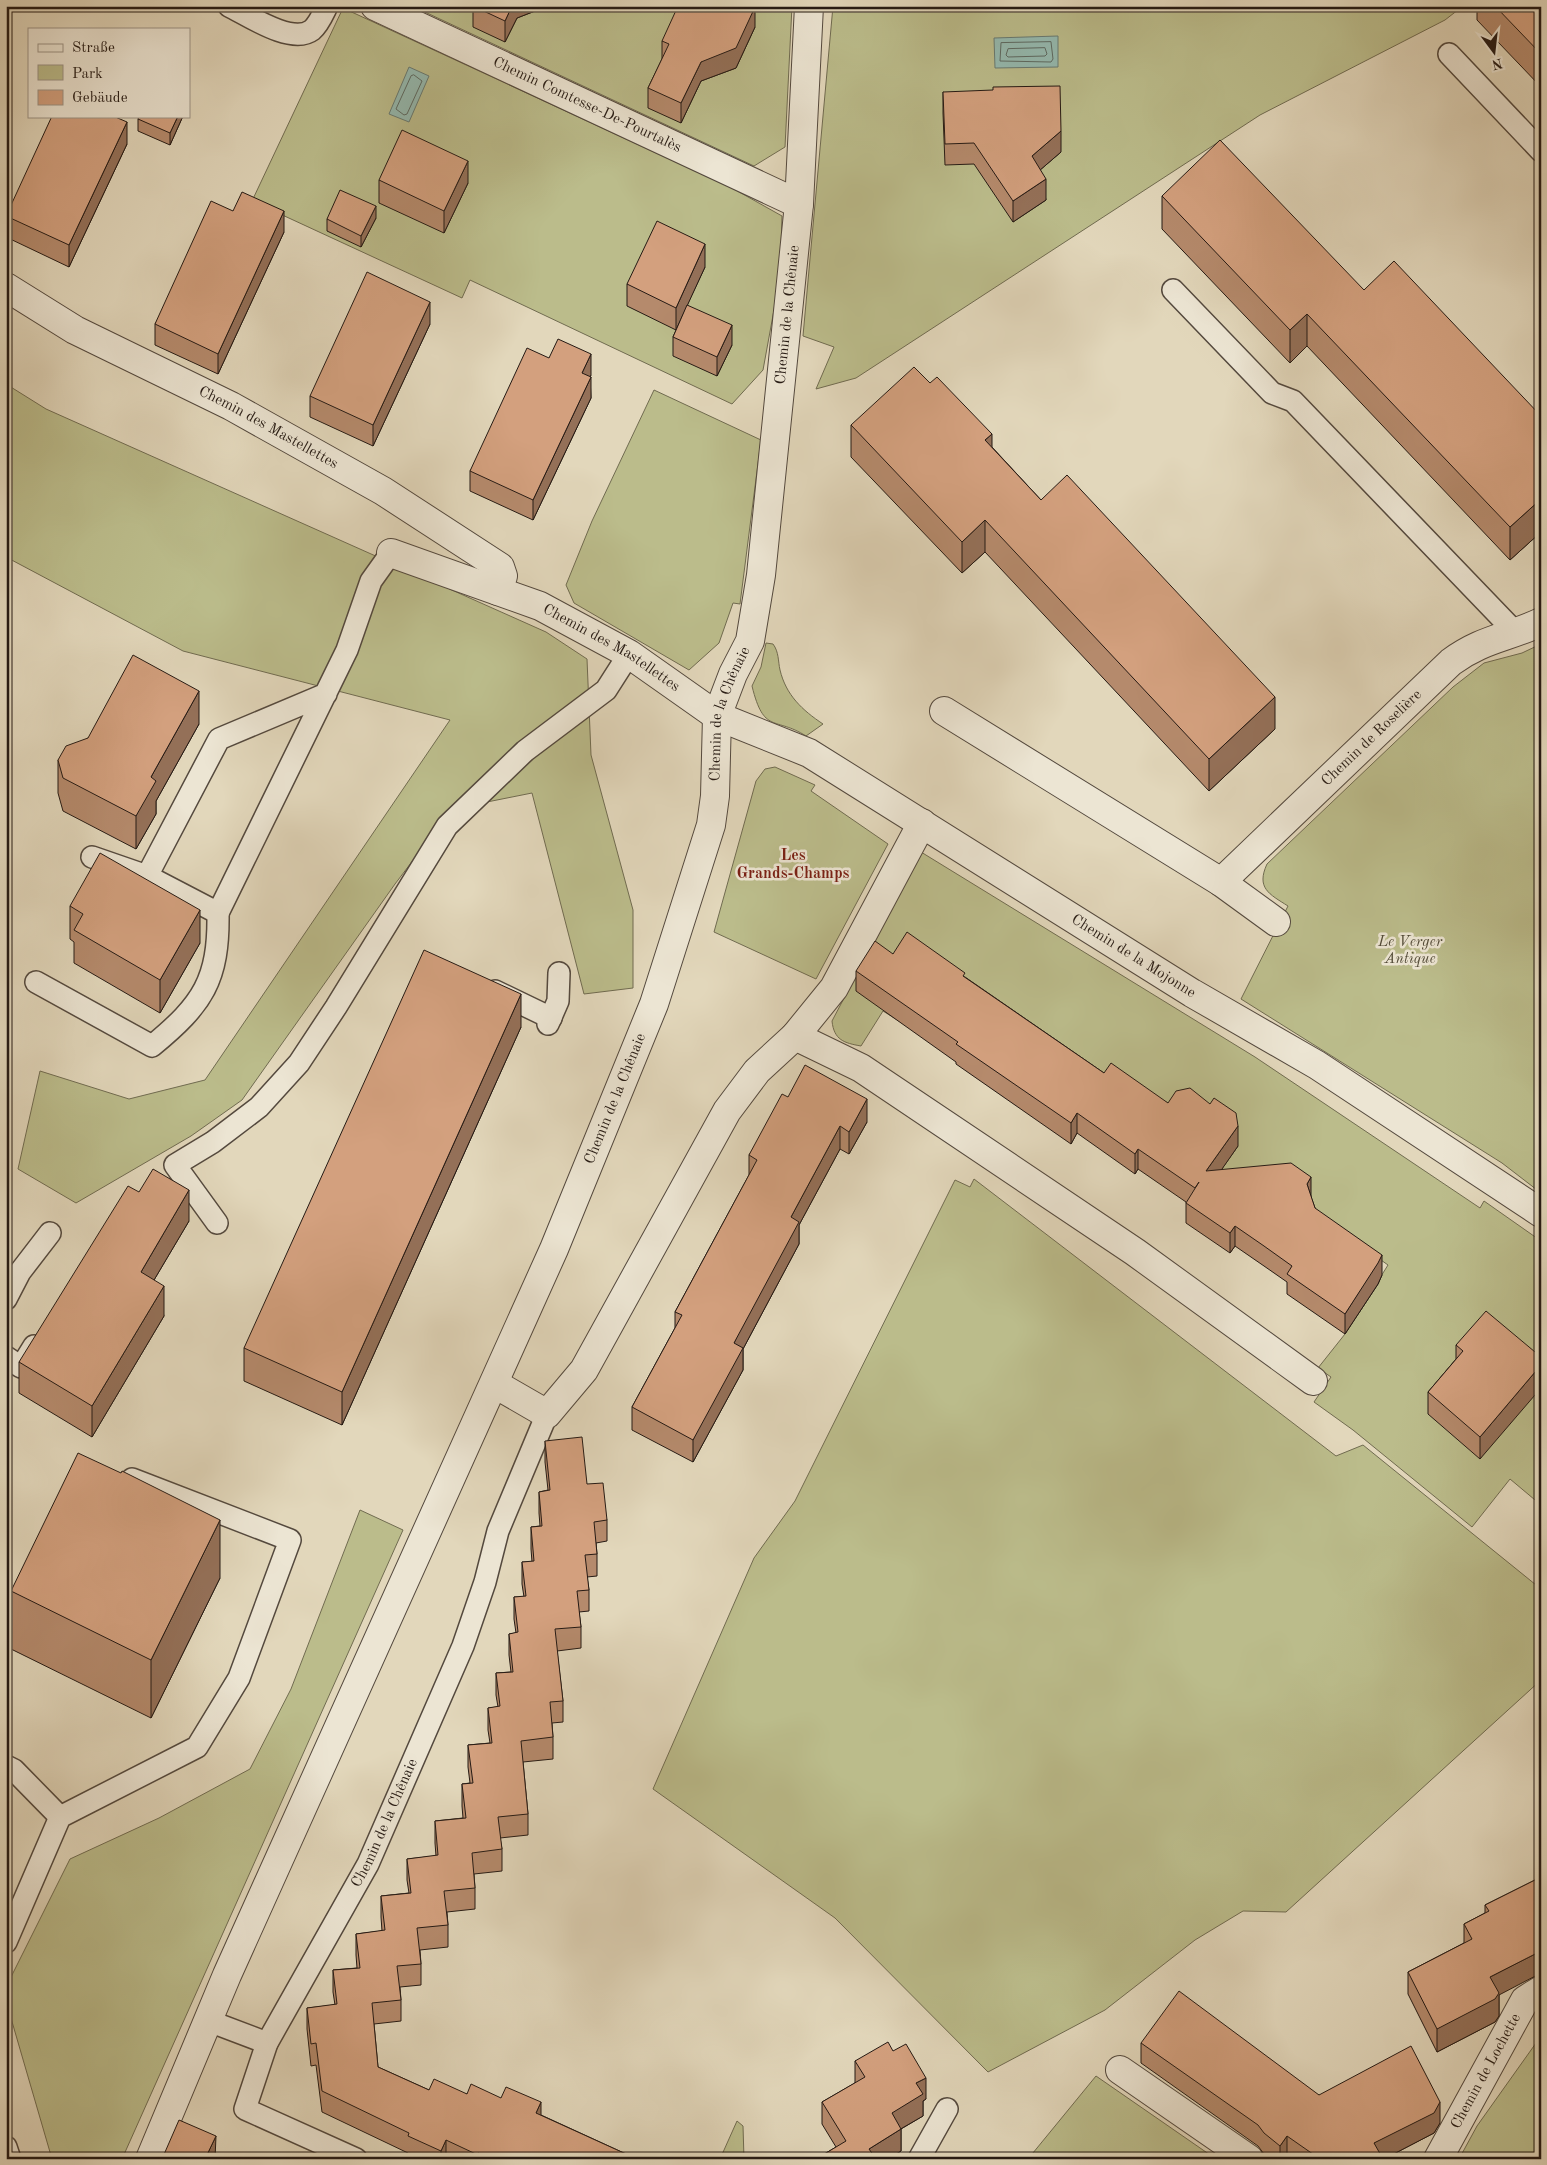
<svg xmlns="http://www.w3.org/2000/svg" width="1547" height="2165" font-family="'Old Standard TT',serif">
	<rect width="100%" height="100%" fill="#e2d7bb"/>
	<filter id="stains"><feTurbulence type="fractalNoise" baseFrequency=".004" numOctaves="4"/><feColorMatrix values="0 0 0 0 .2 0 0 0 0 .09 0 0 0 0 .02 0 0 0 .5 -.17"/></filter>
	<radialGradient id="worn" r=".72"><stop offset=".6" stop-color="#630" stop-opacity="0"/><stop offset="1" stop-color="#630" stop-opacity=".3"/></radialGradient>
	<!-- green -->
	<g fill="#bbbc8b" stroke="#706b50">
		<path d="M412 6H792L785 147 754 166Z"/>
		<path d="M833 6H1463L1445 20 1260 115 856 378 816 389 834 347 803 336Z"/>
		<path d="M343 8 732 188 782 216 780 277 763 370 732 404 470 280 462 298 252 201Z"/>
		<path d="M6 384 46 409 546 632 587 659 591 755 633 910V988L584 994 532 793 452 809 395 884 242 1100 191 1136 76 1203 18 1169 40 1071 129 1099 205 1080 450 720 183 651 6 557Z"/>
		<path d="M654 390 761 440 740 604 733 603 719 643 689 670 574 603 566 585 592 521Z"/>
		<path d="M766 643 773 644C779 652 778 661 780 670 786 695 802 710 823 724L806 736C775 716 764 735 752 686L761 667Z"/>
		<path d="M1541 644V1193L1502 1163 1241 999 1288 906C1269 894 1256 888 1267 864L1453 687 1484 663 1522 653Z"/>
		<path d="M775 767 815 785 811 791 888 844 816 979 714 932 756 781 765 769Z"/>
		<path d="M921 852 1255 1057 1480 1208 1484 1201 1541 1241V1505L1510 1479 1472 1527 1353 1430 1314 1402 1331 1377 1318 1368 1345 1334 1388 1265 1364 1248 1232 1202 1181 1110 902 1023 883 1011 861 1046C844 1043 834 1040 832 1021Z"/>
		<path d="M974 1179 1336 1456 1363 1445 1541 1589V1680L1286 1912 1243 1911 1195 1940 1105 2010 988 2072 835 1918 653 1789 754 1558 795 1501 955 1180 970 1187Z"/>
		<path d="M360 1510 403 1530 122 2159H52L6 2001V1987L70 1859 159 1818 250 1769 291 1689Z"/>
		<path d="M1541 2036V2159H1459L1477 2126Z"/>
		<path d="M1096 2076 1216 2159H1028Z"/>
		<path d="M737 2121 743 2126 744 2159H720Z"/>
	</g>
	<!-- water -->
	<g fill="#95bab0" stroke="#687a72">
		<path d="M1058 36V67L995 68 994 38Z"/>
		<path d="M409 67 429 76 409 122 389 114Z"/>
	</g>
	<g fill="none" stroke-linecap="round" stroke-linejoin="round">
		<!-- shore -->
		<g stroke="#5d6a62" stroke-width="1">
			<path d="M1051 42 1053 59 1051 62 1000 61 1001 43Z"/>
			<path d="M1045 48 1047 54 1045 56 1008 57 1006 55 1008 49Z"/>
			<path d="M414 75 422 81 407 114 404 115 396 109 411 76Z"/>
		</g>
		<!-- lane casing -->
		<g stroke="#54493e" stroke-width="24">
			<g id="lane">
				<path d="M229 6C249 16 292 45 312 30 319 24 323 14 327 6"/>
				<path d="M1449 54 1541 151"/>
				<path d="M1173 290 1272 393 1293 401 1516 633"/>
				<path d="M326 694 219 739 147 876 218 913 347 650 371 581 391 553"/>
				<path d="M92 857 147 876"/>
				<path d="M36 982 152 1046C203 1004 219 980 218 913"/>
				<path d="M495 991 551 1018"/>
				<path d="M548 1024 558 1001 559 973"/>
				<path d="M217 1223 175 1165 213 1142 259 1107 299 1063 336 1007 447 826 525 751 606 690 629 654"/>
				<path d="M6 1299 20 1272 50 1233"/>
				<path d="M6 1357 21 1367 34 1346"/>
				<path d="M6 1766 14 1770 60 1817"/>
				<path d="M6 1942 60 1817 197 1747 239 1678 290 1540 132 1479"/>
				<path d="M209 2021 267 2043"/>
				<path d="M6 2147 10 2159"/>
				<path id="s1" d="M356 2159 245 2109 267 2043 368 1864 463 1646 485 1582 498 1531 547 1414"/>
				<path d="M919 2159 947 2109"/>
			</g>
		</g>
		<!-- street casing -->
		<g stroke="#54493e" stroke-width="30">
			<g id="street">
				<path id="s2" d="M375 6 799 204"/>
				<path id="s3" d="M6 287 75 330 231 406 383 491 500 567 503 576 498 591"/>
				<path id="s4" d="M391 553 540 606 629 654 717 716 809 753 1192 993 1317 1065 1541 1213"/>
				<path id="s5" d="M944 711 1221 882 1451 662C1482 639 1507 638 1541 622"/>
				<path d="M1221 882 1276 922"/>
				<path d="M795 1036 861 1068 1135 1252 1313 1381"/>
				<path d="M495 1384 547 1414 584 1370 727 1111 757 1071 795 1036 834 988 922 823"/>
				<path d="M1120 2070 1249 2159"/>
				<path id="s6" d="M150 2159 227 1975 554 1249 654 1004 711 825 715 796 717 716 733 674 750 641 761 575 799 204 809 6"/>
				<path id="s7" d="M1438 2159 1525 2000 1541 1990"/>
			</g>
		</g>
		<!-- lane -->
		<use href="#lane" stroke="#ece5d3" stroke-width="21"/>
		<!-- street -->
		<use href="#street" stroke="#ece5d3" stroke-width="28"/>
	</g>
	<!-- wall -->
	<g fill="#b58a6c" stroke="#251a14">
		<path d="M473 6H548L517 18 505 42 473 27Z"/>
		<path d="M1196 6H1275V11L1196 10Z"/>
		<path d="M1477 6H1541V87L1477 20Z"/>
		<path d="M755 27 736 68 701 81 681 123 648 108V88L662 59V41Z"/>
		<path d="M943 92 1061 152 1040 170 1046 200 1013 222 974 164 945 165 943 113Z"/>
		<path d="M183 116 170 145 138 131V119Z"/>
		<path d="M127 144 69 267 6 237V216Z"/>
		<path d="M379 180 468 183 444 233 379 203Z"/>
		<path d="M1162 196 1364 290 1541 416V532L1510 560 1307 346 1290 363 1162 229Z"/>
		<path d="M233 211 284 232 218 374 155 345V324Z"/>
		<path d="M376 218 361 247 327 231V219Z"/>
		<path d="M705 267 687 305 732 345 717 376 673 356V337L684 312 676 330 627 306V284Z"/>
		<path d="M430 324 373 446 310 417V396Z"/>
		<path d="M549 358 591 375 590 377 591 398 533 520 470 491V471Z"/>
		<path d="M851 425 992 447 1041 500 1275 729 1209 791 985 552 962 573 851 457Z"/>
		<path d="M199 724 156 801V814L136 849 63 811 58 793V760L88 738Z"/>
		<path d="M70 906 200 943 160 1013 74 963V942L70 939Z"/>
		<path d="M893 954 965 977 1104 1073 1168 1103 1238 1146 1221 1170 1311 1197 1315 1208 1382 1275 1378 1284 1345 1334 1287 1294V1282L1264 1266 1235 1246 1230 1253 1186 1223V1202L1138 1169 1135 1174 1077 1133 1071 1144 956 1064V1062L856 991V971Z"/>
		<path d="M521 1027 342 1425 244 1381V1348Z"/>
		<path d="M788 1097 867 1122 849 1154 840 1149 799 1225V1244L743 1349V1370L693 1462 632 1430V1407L675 1328V1312L749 1175V1155Z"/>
		<path d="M189 1221 154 1280 164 1316 92 1437 19 1393V1362Z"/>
		<path d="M1456 1345 1541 1357 1480 1459 1428 1414V1392L1456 1359Z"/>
		<path d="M545 1441 587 1484 607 1520V1541L596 1543 597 1554V1576L587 1577 589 1590V1611L579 1612 581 1627V1648L557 1651 563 1701V1722L552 1723 553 1737V1759L523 1762 528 1814V1835L500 1838 502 1849V1871L474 1874 475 1888V1909L447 1912 448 1925V1947L420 1950 421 1964V1985L400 1987 401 2000V2021L374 2024 378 2067 429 2090 467 2094 541 2115 637 2159H411L408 2157V2153L322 2112 316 2065 311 2066 307 2029V2008L335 2005 333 1992V1970L357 1968 356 1955V1934L382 1931 381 1917V1896L409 1893 407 1880V1859L436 1856 435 1843V1821L463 1818 462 1806V1784L470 1783 468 1767V1745L490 1743 488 1730V1708L498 1707 496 1695V1673L511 1672 509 1655V1634L516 1633 514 1619V1597H524L522 1584V1562H532L531 1549V1527L540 1526 539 1513V1492L548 1490 545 1462Z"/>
		<path d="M220 1578 151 1718 11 1649V1591Z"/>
		<path d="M1541 1877 1499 1995V2016L1495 2022 1437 2052 1408 1994V1972L1464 1943V1924L1485 1913V1905Z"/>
		<path d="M1141 2043 1319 2095 1440 2123 1434 2133 1384 2159H1290L1287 2157 1285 2159H1270L1264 2154 1258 2146 1141 2063Z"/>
		<path d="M893 2051 926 2099 923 2101V2116L901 2129V2151L888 2159H816L836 2147 822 2124V2102L855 2083V2061Z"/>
	</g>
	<!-- shaded-wall -->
	<g fill="#947058" stroke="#251a14">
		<path d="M512 6H548L517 18 505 42V21Z"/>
		<path d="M755 7V27L736 68 701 81 681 123V103L701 62Z"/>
		<path d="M178 116H183L170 145V133Z"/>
		<path d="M127 122V144L69 267V245Z"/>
		<path d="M1061 131V152L1032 177V156Z"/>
		<path d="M468 161V183L444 233V211Z"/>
		<path d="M1046 179V200L1013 222V201Z"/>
		<path d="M376 206V218L361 247V236Z"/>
		<path d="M284 211V232L218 374V354Z"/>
		<path d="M705 244V267L676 330V308Z"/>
		<path d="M430 302V324L373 446V425Z"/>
		<path d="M1307 314V346L1290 363V330Z"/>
		<path d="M732 325V345L717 376V357Z"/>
		<path d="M591 354V375L582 394V373Z"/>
		<path d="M591 377V398L533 520V500Z"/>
		<path d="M992 434V466L985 440Z"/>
		<path d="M1541 499V532L1510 560V527Z"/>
		<path d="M985 520V552L962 573V542Z"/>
		<path d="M199 691V724L156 801V814L136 849V816L151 777Z"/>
		<path d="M1275 697V729L1209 791V759Z"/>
		<path d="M200 910V943L160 1013V980Z"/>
		<path d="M521 994V1027L342 1425V1392Z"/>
		<path d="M867 1099V1122L849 1154V1132Z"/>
		<path d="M1077 1113V1133L1071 1144V1123Z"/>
		<path d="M840 1126V1149L799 1225V1244L743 1349V1370L693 1462V1440L734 1343 791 1217Z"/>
		<path d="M1238 1126V1146L1206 1192V1171Z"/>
		<path d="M1138 1149V1169L1135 1174V1154Z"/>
		<path d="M1311 1177V1197L1307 1184Z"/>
		<path d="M189 1190V1221L141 1302V1272Z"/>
		<path d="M1235 1226V1246L1230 1253V1233Z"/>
		<path d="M1382 1255V1275L1378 1284 1345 1334V1314Z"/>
		<path d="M164 1286V1316L92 1437V1406Z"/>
		<path d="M1541 1365V1388L1480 1459V1437Z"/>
		<path d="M220 1520V1578L151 1718V1660Z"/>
		<path d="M1541 1951V1973L1499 1995V2016L1495 2022 1437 2052V2029L1490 1977Z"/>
		<path d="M926 2078V2099L923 2101V2116L892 2134V2113L916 2083Z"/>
		<path d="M541 2102V2124L536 2113Z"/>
		<path d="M1440 2102V2123L1434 2133 1384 2159H1374V2143Z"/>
		<path d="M901 2129V2151L888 2159H869V2149Z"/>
		<path d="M216 2136 215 2159H205Z"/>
		<path d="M1287 2136V2157L1285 2159H1280V2146Z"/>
		<path d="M446 2140V2159H441V2151Z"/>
	</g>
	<!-- building -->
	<g fill="#d3a07e" stroke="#251a14">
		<path d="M473 6H512L505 21Z"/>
		<path d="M678 6H753L755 7 736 48 701 62 681 103 648 88 669 44 662 41Z"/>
		<path d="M1495 6H1541V54Z"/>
		<path d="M1060 86 1061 131 1032 156 1046 179 1013 201 974 143 945 144 943 92 993 90V87Z"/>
		<path d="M52 116H113L127 122 69 245 6 216Z"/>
		<path d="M139 116H178L170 133 138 119Z"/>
		<path d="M402 130 468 161 444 211 379 180Z"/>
		<path d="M1220 140 1364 290 1394 261 1541 416V499L1510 527 1307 314 1290 330 1162 196Z"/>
		<path d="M340 190 376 206 361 236 327 219Z"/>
		<path d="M242 192 284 211 218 354 155 324 211 201 233 211Z"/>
		<path d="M657 221 705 244 676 308 627 284Z"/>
		<path d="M367 272 430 302 373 425 310 396Z"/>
		<path d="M687 305 732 325 717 357 673 337Z"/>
		<path d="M558 339 591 354 582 373 591 377 533 500 470 471 527 348 549 358Z"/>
		<path d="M914 367 930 383 937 377 992 434 985 440 1041 500 1067 475 1275 697 1209 759 985 520 962 542 851 425Z"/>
		<path d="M133 655 199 691 151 777 156 781 136 816 63 778 58 760 66 746 88 738Z"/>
		<path d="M100 853 200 910 160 980 74 930 83 914 70 906Z"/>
		<path d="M907 932 965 973 963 976 1104 1073 1111 1063 1168 1103 1176 1091 1190 1088 1210 1104 1214 1098 1236 1113 1238 1126 1206 1171 1291 1163 1311 1177 1307 1184 1315 1208 1382 1255 1378 1263 1345 1314 1287 1274 1292 1266 1264 1246 1235 1226 1230 1233 1186 1203 1199 1182 1195 1188 1138 1149 1135 1154 1077 1113 1071 1123 956 1044 958 1042 856 971 875 941 893 954Z"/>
		<path d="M424 950 521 994 342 1392 244 1348Z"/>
		<path d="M805 1065 867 1099 849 1132 840 1126 791 1217 799 1222 734 1343 743 1348 693 1440 632 1407 682 1315 675 1312 757 1160 749 1155 782 1094 788 1097Z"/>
		<path d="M153 1169 189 1190 141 1272 164 1286 92 1406 19 1362 128 1186 139 1192Z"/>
		<path d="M1486 1311 1541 1357V1365L1480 1437 1428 1392 1463 1351 1456 1345Z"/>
		<path d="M582 1437 587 1484 603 1483 607 1520 594 1522 597 1554 585 1555 589 1590 577 1591 581 1627 555 1629 563 1701 550 1702 553 1737 521 1741 528 1814 498 1817 502 1849 472 1853 475 1888 444 1891 448 1925 417 1928 421 1964 397 1966 401 2000 372 2003 378 2067 429 2090 434 2079 467 2094 471 2084 501 2098 506 2087 541 2102 536 2113 637 2159H491L478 2153V2155L446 2140 441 2151 408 2136 409 2133 322 2091 316 2043 311 2044 307 2008 337 2004 333 1970 360 1968 356 1934 385 1930 381 1896 411 1893 407 1859 438 1855 435 1821 466 1818 462 1784 473 1783 468 1745 492 1743 488 1708 500 1706 496 1673 513 1672 509 1634 518 1632 514 1597 526 1596 522 1562 534 1561 531 1527 542 1526 539 1492 550 1490 545 1441Z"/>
		<path d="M78 1453 121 1473 122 1471 220 1520 151 1660 11 1591Z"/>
		<path d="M1541 1877V1951L1490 1977 1499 1993 1495 1999 1437 2029 1408 1972 1472 1939 1464 1924 1489 1911 1485 1905Z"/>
		<path d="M1179 1991 1319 2095 1411 2046 1440 2102 1434 2113 1374 2143 1383 2159H1320L1287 2136 1280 2146 1264 2133 1258 2125 1141 2043Z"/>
		<path d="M888 2042 893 2051 906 2044 926 2078 916 2083 923 2094 892 2113 901 2129 869 2149 876 2159H816L846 2141 822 2102 865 2077 855 2061Z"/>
		<path d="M179 2120 216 2136 205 2159H162Z"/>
	</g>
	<g text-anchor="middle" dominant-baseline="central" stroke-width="5" stroke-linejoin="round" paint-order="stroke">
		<!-- street labels -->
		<g font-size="15" fill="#251a14" stroke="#ece5d3">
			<text stroke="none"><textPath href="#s2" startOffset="234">Chemin Comtesse-De-Pourtalès</textPath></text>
			<text stroke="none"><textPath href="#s6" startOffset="1968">Chemin de la Chênaie</textPath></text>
			<text stroke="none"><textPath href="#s3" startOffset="298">Chemin des Mastellettes</textPath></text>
			<text stroke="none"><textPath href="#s4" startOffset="241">Chemin des Mastellettes</textPath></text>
			<text stroke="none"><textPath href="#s6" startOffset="1562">Chemin de la Chênaie</textPath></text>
			<text stroke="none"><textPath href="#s5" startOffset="534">Chemin de Roselière</textPath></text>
			<text stroke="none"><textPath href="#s4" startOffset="849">Chemin de la Mojonne</textPath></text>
			<text stroke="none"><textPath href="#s6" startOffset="1158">Chemin de la Chênaie</textPath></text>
			<text stroke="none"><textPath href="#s1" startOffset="441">Chemin de la Chênaie</textPath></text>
			<text stroke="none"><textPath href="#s7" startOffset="100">Chemin de Lochette</textPath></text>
		</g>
		<!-- park labels -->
		<g font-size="15" font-style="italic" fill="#524b38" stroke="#ece5d3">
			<text x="1410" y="942">Le Verger<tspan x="1410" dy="17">Antique</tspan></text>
		</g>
		<!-- neighbourhood labels -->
		<g font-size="16" font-weight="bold" fill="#7a1f14" stroke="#ece5d3">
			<text x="793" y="856">Les<tspan x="793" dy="18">Grands-Champs</tspan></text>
		</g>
	</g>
	<!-- margin -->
	<rect width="1547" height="2165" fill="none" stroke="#e2d7bb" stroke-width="25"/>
	<rect x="8" y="8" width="1532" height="2150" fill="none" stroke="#251a14" stroke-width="2.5"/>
	<rect x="12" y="12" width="1522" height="2140" fill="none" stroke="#251a14"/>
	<!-- legend -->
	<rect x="28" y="28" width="162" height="90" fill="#ece5d3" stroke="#9c9487"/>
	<rect x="38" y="44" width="25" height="8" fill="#ece5d3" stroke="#9c9487"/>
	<text x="72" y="52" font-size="15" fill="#251a14">Straße</text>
	<rect x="38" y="65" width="25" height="15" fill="#bbbc8b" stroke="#9c9487"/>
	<text x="72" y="78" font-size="15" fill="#251a14">Park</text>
	<rect x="38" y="90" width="25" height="15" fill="#d3a07e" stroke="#9c9487"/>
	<text x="72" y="102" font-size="15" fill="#251a14">Gebäude</text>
	<!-- north arrow -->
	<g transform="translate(1494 52) rotate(165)" stroke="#ece5d3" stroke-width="4" paint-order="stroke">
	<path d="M0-4L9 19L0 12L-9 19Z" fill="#251a14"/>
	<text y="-8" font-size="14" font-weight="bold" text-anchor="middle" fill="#251a14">N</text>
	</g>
	<rect width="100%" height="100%" filter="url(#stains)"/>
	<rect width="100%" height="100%" fill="url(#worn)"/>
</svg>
